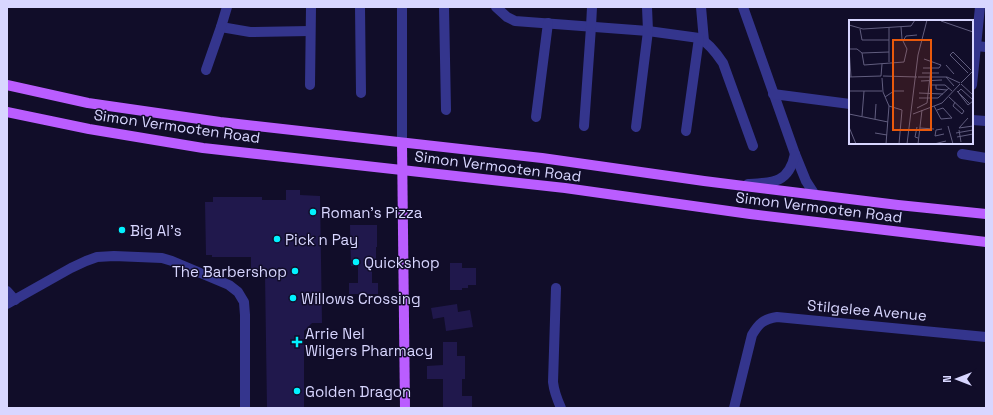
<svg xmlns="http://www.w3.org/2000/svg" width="993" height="415" font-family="'Space Grotesk',sans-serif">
	<rect width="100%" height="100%" fill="#110d29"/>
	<!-- building -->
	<g fill="#20184c">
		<path d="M286 190H300V195L320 196 322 323H312L304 331V408H267L265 274H251V257H212V255H206L205 202H213V197H262V200H286Z"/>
		<path d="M350 225H377V247H376V266H372V283H378V294H349V283H358V266H351Z"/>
		<path d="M450 263H462V268H476V285H468V288H462V290H450Z"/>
		<path d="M457 304 458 312 470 310 473 327 446 331 444 317 433 319 431 308Z"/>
		<path d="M443 342H457V356H465V379H462V396H472V408H443V379H427V366L443 365Z"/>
	</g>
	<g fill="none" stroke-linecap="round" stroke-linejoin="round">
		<!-- minor -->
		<g stroke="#34358d" stroke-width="10">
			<path d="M360 7 361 93"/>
			<path d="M444 7 446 110"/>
			<path d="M496 7 507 17 515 21 648 31 699 38C709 43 717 54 723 63L753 146"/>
			<path d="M701 7 704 41"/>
			<path d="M743 7 795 154 806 181 815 195"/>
			<path d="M221 27 250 32 310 31"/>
			<path d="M976 46 986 47"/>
			<path d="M206 70 221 27 227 7"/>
			<path d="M310 85 311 7"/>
			<path d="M972 85 980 7"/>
			<path d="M773 94 850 104"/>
			<path d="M536 117 548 23"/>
			<path d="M972 120 986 121"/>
			<path d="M584 126 591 27 592 7"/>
			<path d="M636 127 648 31 647 7"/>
			<path d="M686 131 699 38"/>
			<path d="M402 143V7"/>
			<path d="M962 154 986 158"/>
			<path d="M748 184C773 183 789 183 795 154"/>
			<path d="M556 288 553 382C554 391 557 399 561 408"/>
			<path d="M7 291 15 300"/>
			<path d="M7 304 71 268 86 261 97 257 114 256 162 258 172 261 229 285 238 292 244 302 245 315V408"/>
			<path d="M734 408 752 335C759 323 764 319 777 317L986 337"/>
		</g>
		<!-- major -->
		<g stroke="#ba5dff" stroke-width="10">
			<path d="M7 85 88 103 220 122 542 158 704 181 898 205 986 214"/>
			<path d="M7 112 89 129 203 148 565 188 750 214 986 242"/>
			<path d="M402 143 405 408"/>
		</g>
	</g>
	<!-- markers -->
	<g fill="#02f2ff" stroke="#110d29" stroke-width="1.5">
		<circle cx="313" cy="212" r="4"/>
		<circle cx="122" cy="230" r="4"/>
		<circle cx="277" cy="239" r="4"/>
		<circle cx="356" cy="262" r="4"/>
		<circle cx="295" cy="271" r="4"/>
		<circle cx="293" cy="298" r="4"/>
		<path d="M295 336h4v4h4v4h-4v4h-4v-4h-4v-4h4z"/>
		<circle cx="297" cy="391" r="4"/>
	</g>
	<g text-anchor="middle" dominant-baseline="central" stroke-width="3" stroke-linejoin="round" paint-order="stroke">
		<!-- street labels -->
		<g font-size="15" fill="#d8d6ff" stroke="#110d29">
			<text transform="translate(177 126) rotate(8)">Simon Vermooten Road</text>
			<text transform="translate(498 166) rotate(7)">Simon Vermooten Road</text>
			<text transform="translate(819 207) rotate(7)">Simon Vermooten Road</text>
			<text transform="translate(867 310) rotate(5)">Stilgelee Avenue</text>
		</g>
		<!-- poi labels -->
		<g font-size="15" fill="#d8d6ff" stroke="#110d29" text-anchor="start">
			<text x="321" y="212">Roman's Pizza</text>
			<text x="130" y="230">Big Al's</text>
			<text x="285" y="239">Pick n Pay</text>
			<text x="364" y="262">Quickshop</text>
			<text x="287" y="271" text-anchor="end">The Barbershop</text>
			<text x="301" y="298">Willows Crossing</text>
			<text x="305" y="333">Arrie Nel<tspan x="305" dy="17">Wilgers Pharmacy</tspan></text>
			<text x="305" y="391">Golden Dragon</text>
		</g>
	</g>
	<!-- overview -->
	<g transform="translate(849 20)">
		<rect width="124" height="124" fill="#110d29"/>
		<path fill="none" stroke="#615d7f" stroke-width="1" d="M92 1 124 12M0 5 14 9 62 6 66 0M11 9 13 20H40M54 21 57 16 68 15M0 29H8L13 33 40 32M0 29 2 57M13 33 15 45 55 42 58 29 53 19 52 7M40 42V7M97 45 105 54M74 48H90L92 45 75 39M73 53H90M119 53 101 35 104 32 122 50M32 56 33 44M34 56 68 57M0 57 32 56M69 57H98L111 63M97 57 105 66M33 58 34 72 40 86 37 124M72 61 93 60M112 63 124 51M112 64 124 75M83 65H96L103 71M87 65V69L98 70M0 71H33M108 71 121 84M70 73 94 74M36 77 45 71H55M100 77 115 91 113 94 104 86 106 82M70 78H89L100 68M124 80 112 69 109 72 119 85 124 81M40 86 53 90 50 124M85 86 92 99 103 98 94 88 88 90M68 88 78 83 82 48M0 94 39 102M64 94 93 83 111 64M13 96 15 71M26 99 27 84M99 106 104 124M0 107 7 124M68 107 66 117 69 118M71 108 85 109M110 108 124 106M110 108 119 98M93 109 87 110 86 116 95 114M110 110 112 122M26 113 38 115M107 113 124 110M108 117 124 114M58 124 69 35 78 0M69 124 73 90M85 124 97 121"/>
		<path fill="#e8590c" fill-opacity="0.15" stroke="#e8590c" stroke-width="2" d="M44 20H82V110H44Z"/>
		<rect width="124" height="124" fill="none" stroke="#d8d6ff" stroke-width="2"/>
	</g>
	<!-- border -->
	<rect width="993" height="415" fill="none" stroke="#d8d6ff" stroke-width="16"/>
	<!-- north arrow -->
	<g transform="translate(957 379) rotate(270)" stroke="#110d29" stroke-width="3" paint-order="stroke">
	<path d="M0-3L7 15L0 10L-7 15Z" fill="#d8d6ff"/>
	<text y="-6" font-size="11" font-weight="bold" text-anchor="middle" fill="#d8d6ff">N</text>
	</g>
</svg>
